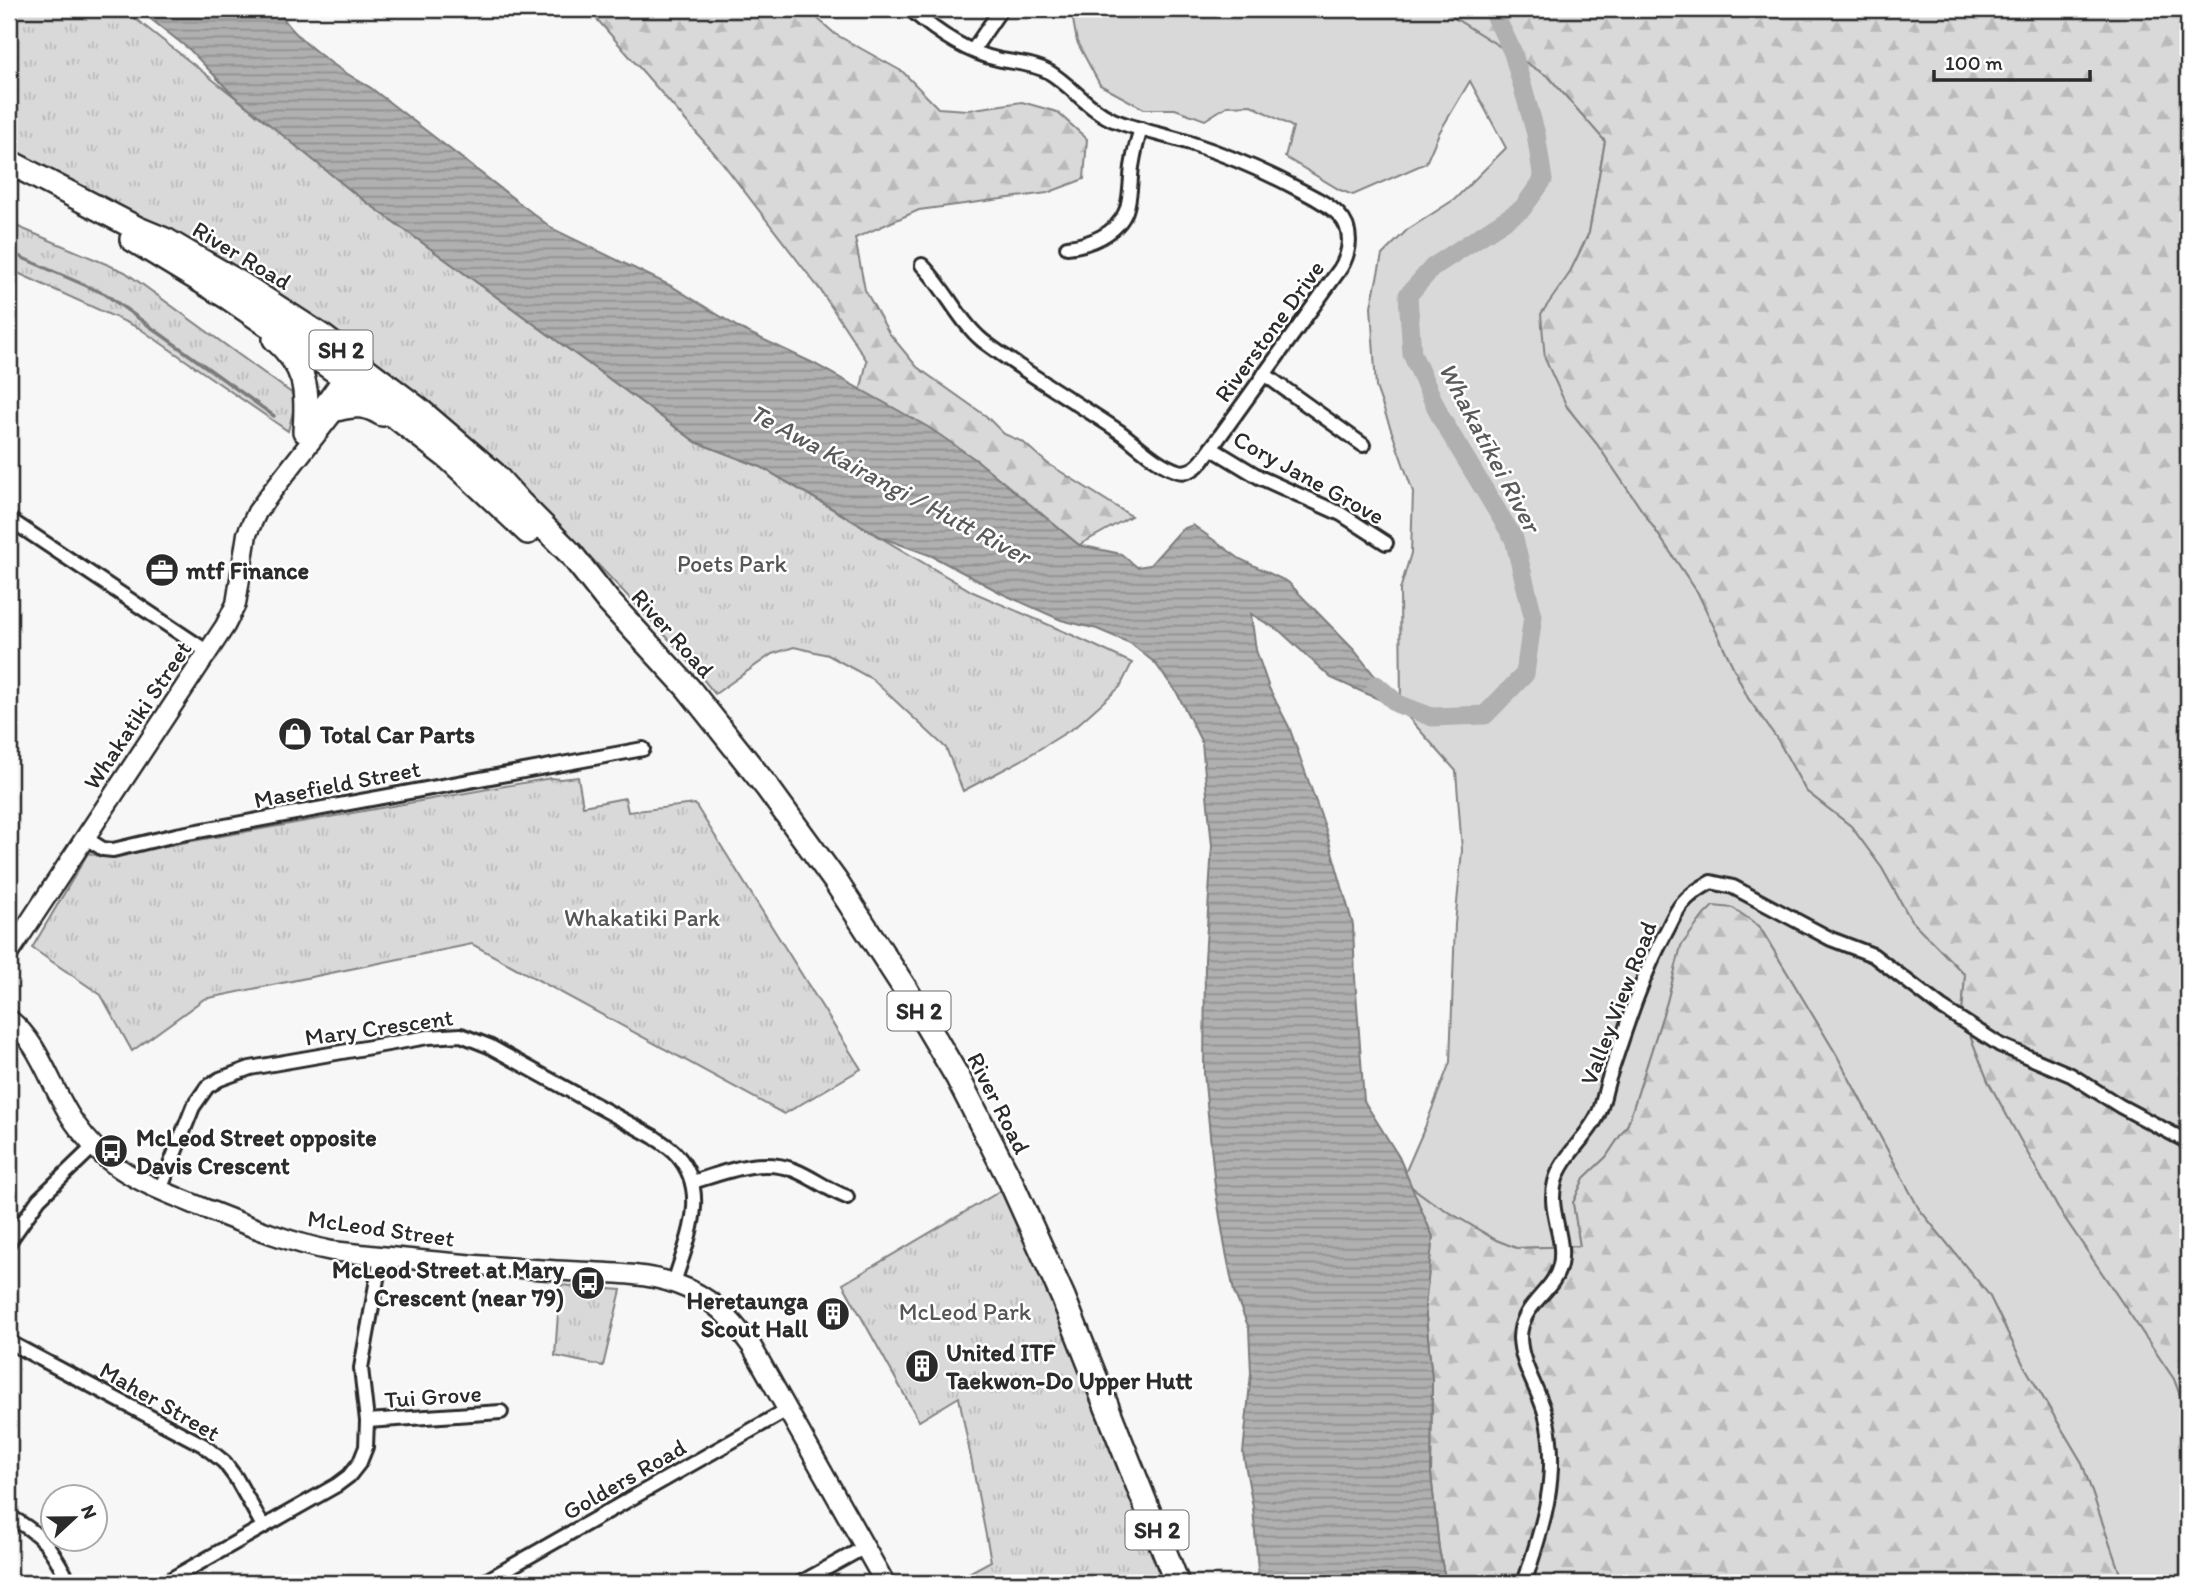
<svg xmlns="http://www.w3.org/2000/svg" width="2197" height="1592" font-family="Itim,sans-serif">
	<defs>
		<pattern id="forest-firs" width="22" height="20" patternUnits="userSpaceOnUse" patternTransform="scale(1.75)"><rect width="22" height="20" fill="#d9d9d9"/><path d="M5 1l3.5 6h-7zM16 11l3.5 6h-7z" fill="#bababa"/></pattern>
		<pattern id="park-tufts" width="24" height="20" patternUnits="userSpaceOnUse" patternTransform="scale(1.75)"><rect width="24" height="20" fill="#d9d9d9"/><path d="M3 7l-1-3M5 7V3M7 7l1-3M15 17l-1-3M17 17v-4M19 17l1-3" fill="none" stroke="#bababa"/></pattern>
		<pattern id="water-rules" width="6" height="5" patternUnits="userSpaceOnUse" patternTransform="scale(1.75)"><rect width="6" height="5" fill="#b0b0b0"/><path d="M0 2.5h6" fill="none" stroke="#8f8f8f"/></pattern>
	</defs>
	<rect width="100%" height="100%" fill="#f7f7f7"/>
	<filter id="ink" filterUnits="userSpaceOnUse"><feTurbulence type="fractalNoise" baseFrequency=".0143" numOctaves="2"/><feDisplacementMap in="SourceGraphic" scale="14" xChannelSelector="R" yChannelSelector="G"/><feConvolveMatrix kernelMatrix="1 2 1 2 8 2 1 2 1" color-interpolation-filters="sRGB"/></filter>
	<g filter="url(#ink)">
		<!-- grass -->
		<path fill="#d9d9d9" stroke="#828282" stroke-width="2" d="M1071 9H1440L1549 77 1605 141 1589 233 1569 274 1567 407 1597 444 1698 593 1748 698 1778 740 1806 791 1851 826 1882 868 1911 920 1965 975 1962 1015 1988 1081 2058 1208 2174 1379 2188 1417V1583H2123L2082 1463 2023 1364 1989 1295 1919 1209 1836 1054 1759 926 1682 946 1667 1002 1628 1124 1606 1157 1584 1178 1573 1203 1580 1246 1516 1248 1496 1240 1432 1202 1402 1180 1425 1127 1450 1062 1455 924 1462 850 1456 771 1401 709 1400 590 1411 553 1413 492 1376 387 1371 306 1382 255 1407 230 1455 199 1506 148 1470 81 1439 133 1426 163 1353 195 1340 190 1285 157 1293 127 1251 105 1227 106 1205 120 1175 109H1144L1100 85 1077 42Z"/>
		<!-- forest -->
		<g fill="url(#forest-firs)" stroke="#828282" stroke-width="2">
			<path d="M588 9H807L835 34 903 72 938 108 967 110 1022 102 1057 112 1087 139 1084 179 1047 193 919 210 855 238 865 290 889 333 917 367 986 416 1004 434 1023 442 1047 463 1131 516 1079 545 1022 498 858 401 867 361 821 291 721 161Z"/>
			<path d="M1440 9H2188V1417L2174 1379 2058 1208 1988 1081 1962 1015 1965 975 1911 920 1882 868 1851 826 1806 791 1778 740 1748 698 1698 593 1597 444 1567 407 1545 359 1541 314 1569 274 1589 233 1605 141 1549 77Z"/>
			<path d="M1713 906 1733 908 1759 926 1836 1054 1919 1209 1989 1295 2023 1364 2082 1463 2123 1583H1446L1439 1549 1431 1474 1432 1380 1420 1251 1402 1180 1432 1202 1496 1240 1516 1248 1580 1246 1573 1203 1584 1178 1606 1157 1628 1124 1667 1002 1681 946 1704 915Z"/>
		</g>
		<!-- park -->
		<g fill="url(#park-tufts)" stroke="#828282" stroke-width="2">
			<path d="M9 9H123L278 131 354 193 696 442 761 467 973 592 1072 635 1132 663 1120 687 1075 727 1020 761 963 791 946 748 872 679 828 655 794 647 772 654 715 694 681 652 561 526 489 459 170 234 83 187 9 151Z"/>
			<path d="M9 223 125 272 297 397 288 431 139 328 9 269Z"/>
			<path d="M578 777 583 806 625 798 628 812 695 804 861 1069 784 1114 472 944 204 999 132 1051 101 995 32 948 88 853 102 857 551 778 560 779Z"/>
			<path d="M1004 1189 1060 1314 1131 1493 1164 1583H972L967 1574 991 1561 959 1397 919 1421 843 1284Z"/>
			<path d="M560 1285 621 1290 603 1366 555 1356Z"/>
		</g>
		<!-- water -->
		<path fill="url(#water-rules)" stroke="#7b7b7b" stroke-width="2" d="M138 9H278C292 39 342 72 371 88L553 229 673 287 741 329 813 363 928 427 978 461 1079 545 1121 554 1137 567 1150 565 1182 529 1193 525 1240 559 1288 582 1354 650 1401 709 1331 678 1281 632 1251 614 1256 650 1269 688 1289 727 1325 827 1353 925 1355 978 1364 1101 1399 1157 1433 1237 1425 1306 1432 1380 1431 1474 1439 1549 1446 1583H1259L1253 1507 1243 1453 1251 1373 1249 1328 1234 1292 1225 1247 1215 1187 1204 1073 1205 959 1212 846 1202 743 1177 693 1155 663 1130 643 1097 629 1061 620 1003 594 932 556 883 538 761 467 696 442 354 193 233 95 190 50Z"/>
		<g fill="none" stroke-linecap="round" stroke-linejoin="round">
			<!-- stream -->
			<path stroke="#7b7b7b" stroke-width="3.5" d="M9 252 105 294 274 416"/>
			<!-- river -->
			<path stroke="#b0b0b0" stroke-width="19" d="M1376 685 1398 704 1432 717 1485 715 1525 674 1533 616 1514 539 1441 418 1412 354 1408 295 1433 267 1522 209 1543 180 1536 134 1513 53 1492 9"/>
			<!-- street casing -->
			<g stroke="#2b2b2b" stroke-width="18">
				<g id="street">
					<path d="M910 9C934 30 965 52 997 59 1014 63 1033 63 1049 72 1072 86 1088 109 1113 120 1138 130 1165 135 1190 143 1227 155 1264 171 1298 189 1312 196 1328 204 1339 215 1354 230 1350 253 1340 269L1202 461C1196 468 1188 474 1178 471 1156 464 1138 445 1120 432 1074 401 1027 374 983 341 958 320 945 288 922 265"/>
					<path d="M973 50 1001 9"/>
					<path d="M1067 247C1089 245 1117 234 1126 211 1131 197 1130 181 1132 167 1134 154 1137 141 1141 129"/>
					<path d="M1264 374 1363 445"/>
					<path d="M1211 448 1259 477 1341 514 1386 543"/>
					<path d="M9 519 208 652"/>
					<path d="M84 837 103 849 113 850 176 835 643 749"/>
					<path d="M693 1182C725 1172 760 1157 794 1170 812 1177 828 1190 847 1197"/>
					<path d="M160 1190 193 1107 207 1087 220 1079 250 1068 428 1037 461 1035 489 1046 654 1137C661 1142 670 1147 676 1154 711 1192 687 1240 674 1283"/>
					<path d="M9 1242 39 1199 94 1146"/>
					<path d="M9 1342 203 1445 224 1462 236 1478 263 1526"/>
					<path d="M367 1421 501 1412"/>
					<path d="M9 1516C46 1537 50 1547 70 1583"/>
					<path d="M164 1583 337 1485 349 1476 360 1462 366 1447 367 1421 361 1368 381 1257"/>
					<path d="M482 1583 787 1410"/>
					<path d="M800 1583 865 1547"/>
					<path d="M1524 1583C1543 1527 1561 1472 1545 1413 1538 1388 1521 1365 1520 1338 1520 1305 1554 1292 1560 1265 1566 1237 1547 1211 1555 1182 1562 1155 1590 1136 1600 1110 1604 1099 1606 1086 1610 1075 1626 1027 1642 976 1666 932 1671 923 1675 912 1682 904 1690 894 1700 888 1711 882L1733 887 1831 939 1873 955 1941 1007 2000 1045 2071 1075 2120 1106 2188 1142"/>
				</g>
			</g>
			<!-- secondary casing -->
			<g stroke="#2b2b2b" stroke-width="23">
				<g id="secondary">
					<path d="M305 431 337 386 347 379"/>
					<path d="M9 953 225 626 236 604 247 534 257 512 273 490 344 399"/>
					<path d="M9 1019C41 1044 51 1089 74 1122 86 1139 101 1156 119 1168 144 1185 173 1195 201 1207 244 1224 287 1242 332 1251 405 1259 477 1266 550 1270 587 1273 642 1271 676 1284 711 1296 731 1318 752 1347L885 1583"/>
				</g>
			</g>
			<!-- highway casing -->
			<g stroke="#2b2b2b" stroke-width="28">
				<g id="highway">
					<path d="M9 162 138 229 167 241 241 284 323 337 418 409 494 474 521 504 571 554 608 601 688 688 767 787 836 882 906 990 958 1078 1011 1182 1063 1297 1177 1583"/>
					<path d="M132 239 229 298 347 379 450 459 528 532"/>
					<path d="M275 339C307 368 308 390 305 431"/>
					<path d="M337 409C355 404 366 404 382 414"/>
				</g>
			</g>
			<!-- street -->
			<use href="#street" stroke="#fff" stroke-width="12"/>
			<!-- secondary -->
			<use href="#secondary" stroke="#fff" stroke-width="18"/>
			<!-- highway -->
			<use href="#highway" stroke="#fff" stroke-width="23"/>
		</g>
	</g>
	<!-- icons -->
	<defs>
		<g id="office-disc" transform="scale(1.75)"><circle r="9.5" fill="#2b2b2b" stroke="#fff"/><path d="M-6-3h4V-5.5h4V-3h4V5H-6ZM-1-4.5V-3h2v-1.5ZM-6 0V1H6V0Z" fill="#fff"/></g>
		<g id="shop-disc" transform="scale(1.75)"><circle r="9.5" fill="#2b2b2b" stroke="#fff"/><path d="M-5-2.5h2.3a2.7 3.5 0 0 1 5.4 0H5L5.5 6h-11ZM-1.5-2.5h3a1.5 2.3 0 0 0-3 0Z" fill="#fff"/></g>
		<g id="bus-disc" transform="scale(1.75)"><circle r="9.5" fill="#2b2b2b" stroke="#fff"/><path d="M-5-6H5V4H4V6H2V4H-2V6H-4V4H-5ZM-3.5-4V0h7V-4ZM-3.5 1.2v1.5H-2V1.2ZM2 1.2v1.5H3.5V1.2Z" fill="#fff"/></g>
		<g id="building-disc" transform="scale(1.75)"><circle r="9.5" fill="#2b2b2b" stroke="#fff"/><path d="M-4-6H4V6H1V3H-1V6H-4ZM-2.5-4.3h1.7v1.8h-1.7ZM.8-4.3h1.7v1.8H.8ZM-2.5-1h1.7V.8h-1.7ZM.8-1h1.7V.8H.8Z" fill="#fff"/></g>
	</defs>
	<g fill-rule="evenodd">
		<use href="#office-disc" x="162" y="570"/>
		<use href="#shop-disc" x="295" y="734"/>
		<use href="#bus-disc" x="111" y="1151"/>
		<use href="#bus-disc" x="588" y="1283"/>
		<use href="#building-disc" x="833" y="1314"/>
		<use href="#building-disc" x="922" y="1366"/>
	</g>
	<g text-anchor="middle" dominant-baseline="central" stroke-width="5" stroke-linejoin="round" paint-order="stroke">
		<!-- shield labels -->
		<g fill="#fff" stroke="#6b6b6b" stroke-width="2">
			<rect x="309.5" y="330.5" width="63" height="39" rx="5"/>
			<rect x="887.5" y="991.5" width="63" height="39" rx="5"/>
			<rect x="1125.5" y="1510.5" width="63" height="39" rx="5"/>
		</g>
		<g font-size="23" font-weight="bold" fill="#2b2b2b">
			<text x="341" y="350">SH 2</text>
			<text x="919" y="1011">SH 2</text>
			<text x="1157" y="1530">SH 2</text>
		</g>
		<!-- street labels -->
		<g font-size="24" fill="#2b2b2b" stroke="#fff">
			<text transform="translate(242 255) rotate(31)">River Road</text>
			<text transform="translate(1269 331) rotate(-54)">Riverstone Drive</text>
			<text transform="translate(1309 477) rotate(29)">Cory Jane Grove</text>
			<text transform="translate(673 633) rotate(48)">River Road</text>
			<text transform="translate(137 715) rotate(-56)">Whakatiki Street</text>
			<text transform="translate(337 784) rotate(-11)">Masefield Street</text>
			<text transform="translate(1618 1003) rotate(-69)">Valley View Road</text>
			<text transform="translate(379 1027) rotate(-8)">Mary Crescent</text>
			<text transform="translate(999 1103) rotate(63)">River Road</text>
			<text transform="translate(381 1228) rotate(8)">McLeod Street</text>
			<text transform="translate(433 1396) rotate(-4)">Tui Grove</text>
			<text transform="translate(160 1401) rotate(30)">Maher Street</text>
			<text transform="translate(624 1479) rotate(-30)">Golders Road</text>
		</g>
		<!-- park labels -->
		<g font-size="24" fill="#565656" stroke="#fff">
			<text x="732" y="563">Poets Park</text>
			<text x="642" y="917">Whakatiki Park</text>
			<text x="965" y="1311">McLeod Park</text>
		</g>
		<!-- poi labels -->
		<g font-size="24" font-weight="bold" fill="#2b2b2b" stroke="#fff" text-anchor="start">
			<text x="186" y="570">mtf Finance</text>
			<text x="320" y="734">Total Car Parts</text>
			<text x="136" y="1137">McLeod Street opposite<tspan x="136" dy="28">Davis Crescent</tspan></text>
			<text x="564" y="1269" text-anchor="end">McLeod Street at Mary<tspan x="564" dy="28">Crescent (near 79)</tspan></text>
			<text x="808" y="1300" text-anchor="end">Heretaunga<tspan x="808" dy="28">Scout Hall</tspan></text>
			<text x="946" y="1352">United ITF<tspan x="946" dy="28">Taekwon-Do Upper Hutt</tspan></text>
		</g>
		<!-- water labels -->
		<g font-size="26" font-style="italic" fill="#5a5a5a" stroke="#fff">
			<text transform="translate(1490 447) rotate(62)">Whakatīkei River</text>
			<text transform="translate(890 484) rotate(28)">Te Awa Kairangi / Hutt River</text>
		</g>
	</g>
	<!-- margin -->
	<rect width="2197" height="1592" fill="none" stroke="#fff" stroke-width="35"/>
	<rect x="18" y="18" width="2162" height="1557" fill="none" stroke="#2b2b2b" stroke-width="2.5" filter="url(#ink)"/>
	<!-- north arrow -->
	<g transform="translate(74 1518) rotate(68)"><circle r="33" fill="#ffffff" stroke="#aaaaaa" stroke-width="2"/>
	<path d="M0-5L12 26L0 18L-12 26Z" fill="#2b2b2b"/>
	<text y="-10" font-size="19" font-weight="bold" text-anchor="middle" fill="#2b2b2b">N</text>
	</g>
	<!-- scale -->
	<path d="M1934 70v10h156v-10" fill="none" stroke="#2b2b2b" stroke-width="3.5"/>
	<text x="1945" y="70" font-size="21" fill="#2b2b2b" stroke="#ffffff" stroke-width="5" paint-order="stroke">100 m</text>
</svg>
